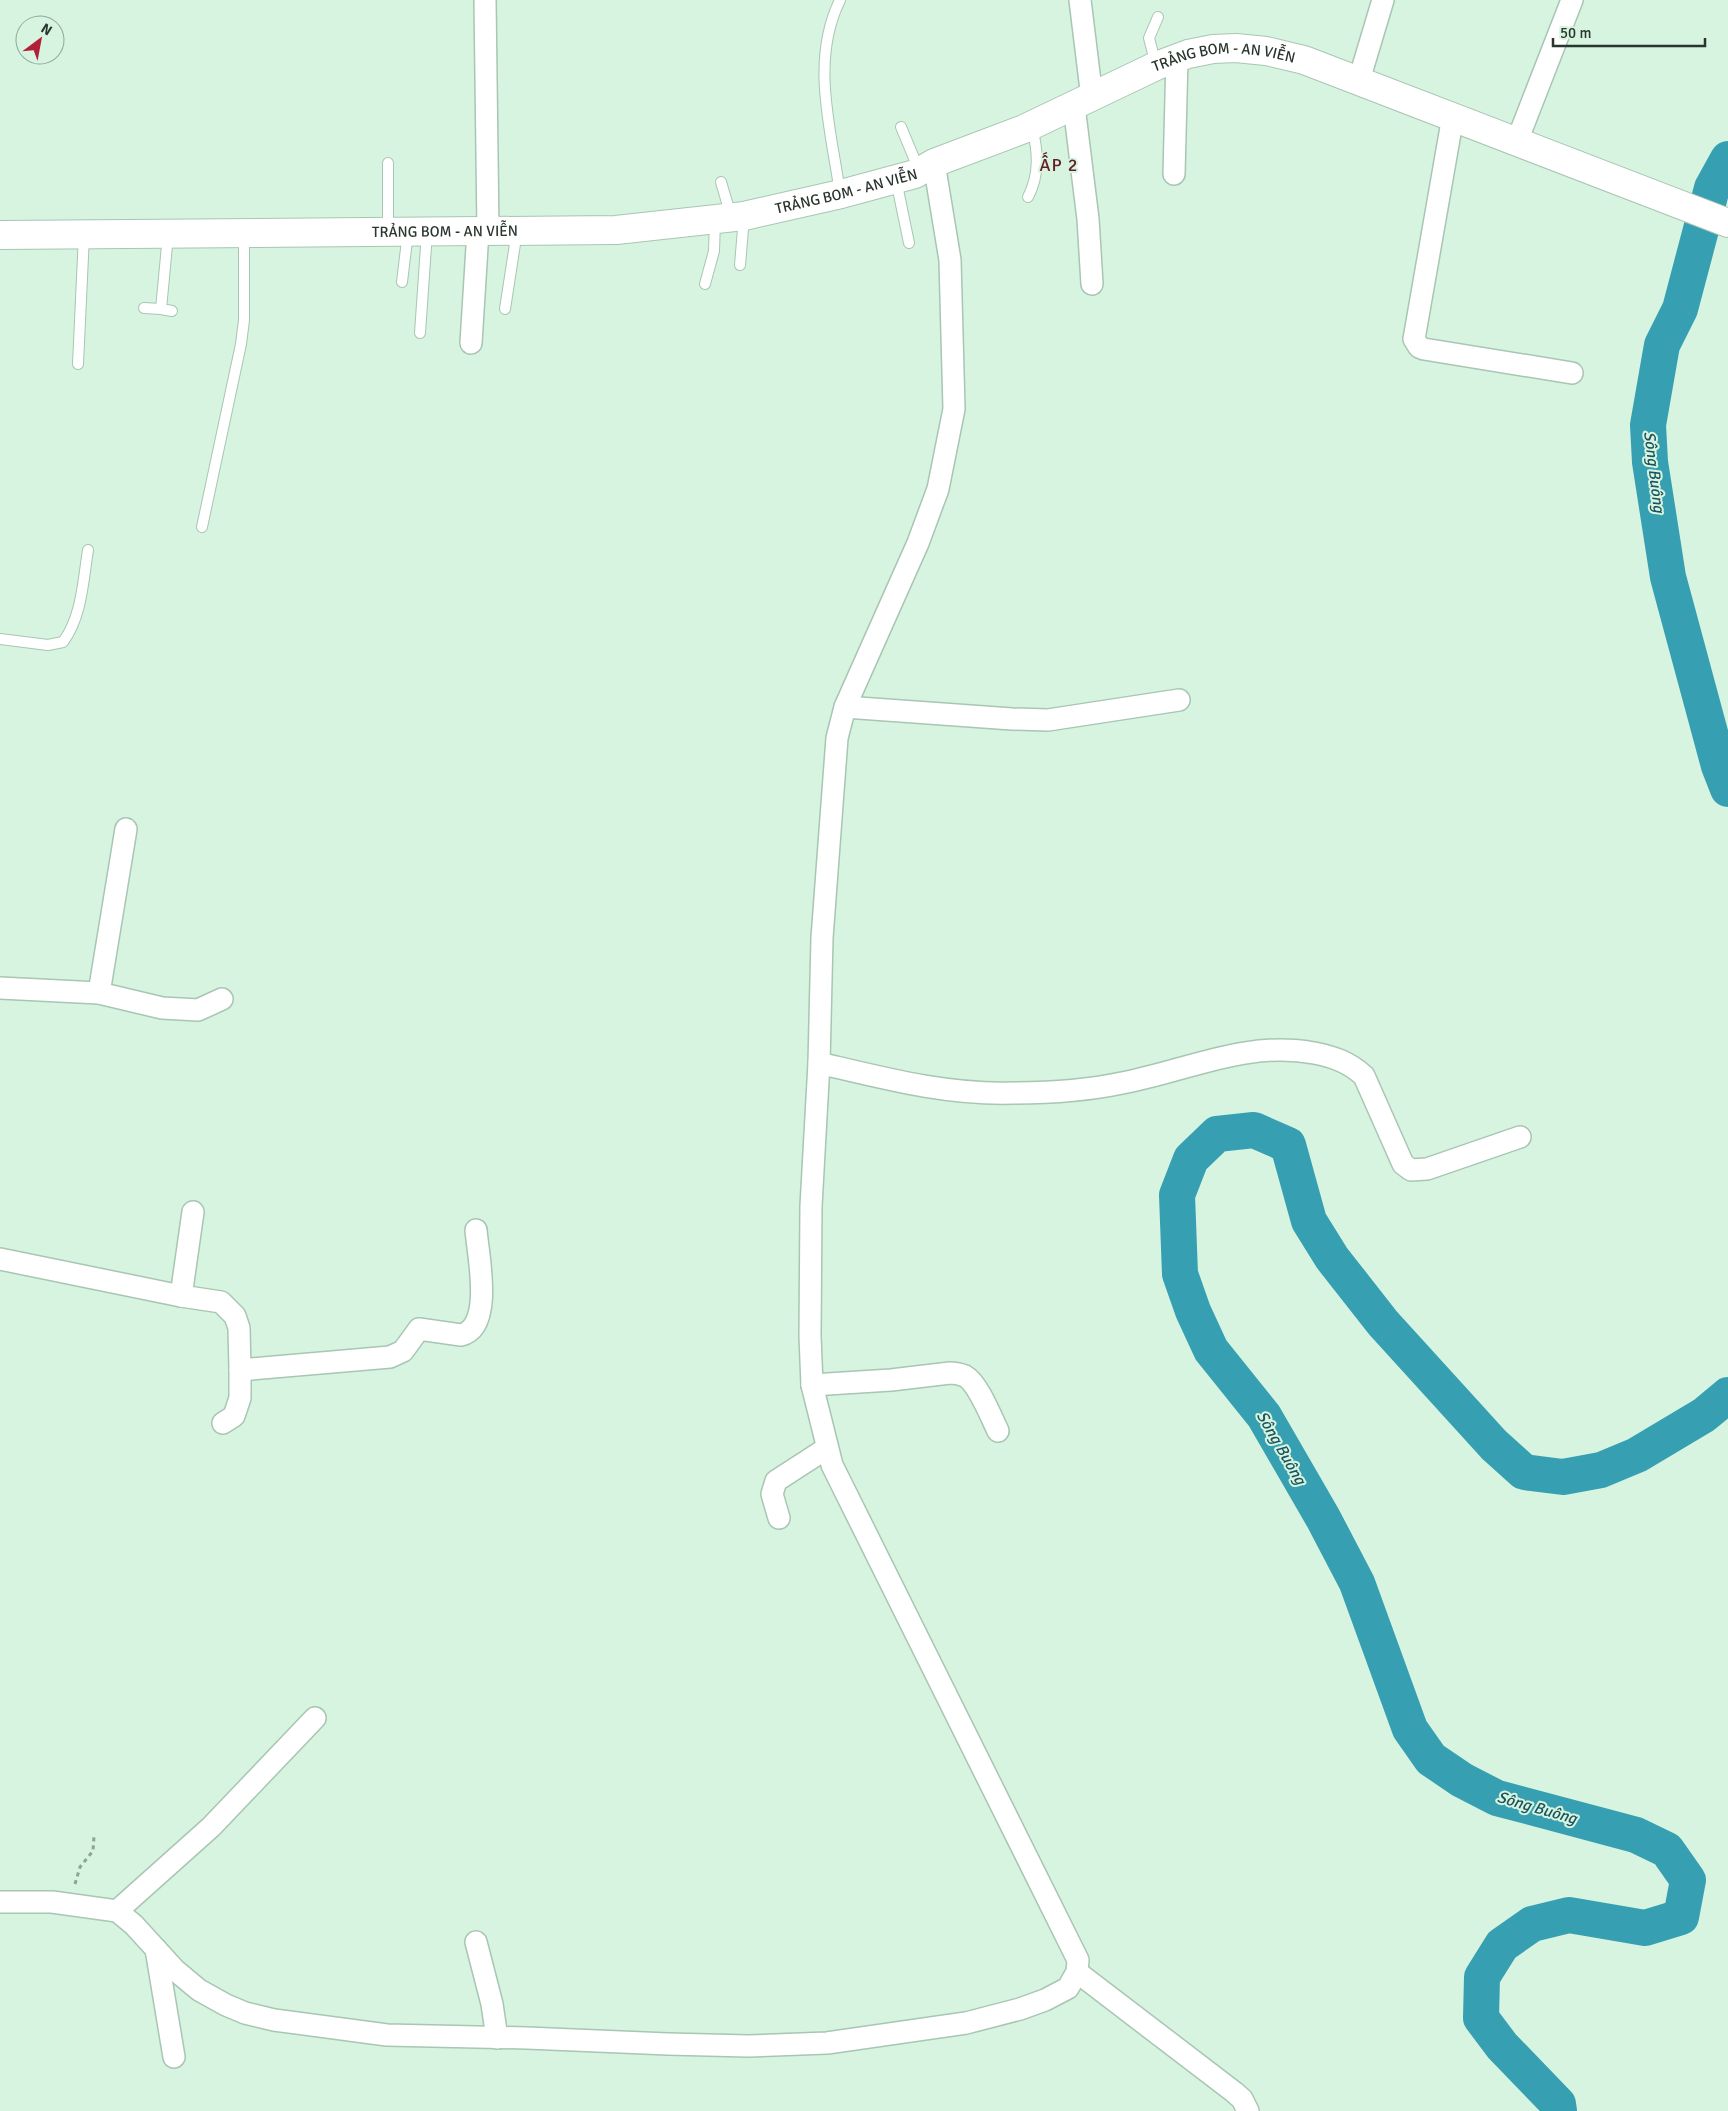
<svg xmlns="http://www.w3.org/2000/svg" width="1728" height="2111" font-family="Signika,sans-serif">
	<rect width="100%" height="100%" fill="#d6f4e0"/>
	<g fill="none" stroke-linecap="round" stroke-linejoin="round">
		<!-- river -->
		<g stroke="#369fb2" stroke-width="36">
			<path d="M1728 159 1712 188 1680 309 1662 345 1648 425 1650 462 1668 577 1719 766 1728 789"/>
			<path d="M1559 2111 1558 2104 1502 2046 1481 2018 1482 1977 1502 1945 1532 1924 1569 1915 1645 1928 1681 1917 1688 1880 1667 1850 1636 1835 1497 1798 1462 1780 1431 1759 1410 1729 1357 1583 1323 1518 1264 1416 1211 1350 1193 1311 1180 1274 1177 1195 1191 1159 1217 1134 1254 1130 1288 1145 1309 1221 1332 1258 1383 1323 1494 1445 1524 1472 1563 1477 1601 1470 1637 1455 1704 1415 1728 1395"/>
		</g>
		<!-- lane casing -->
		<g stroke="#a9c5b3" stroke-width="12">
			<g id="lane">
				<path d="M840 0C810 61 831 129 840 193"/>
				<path d="M1156 65 1149 38 1158 17"/>
				<path d="M901 127 919 170"/>
				<path d="M388 163V231"/>
				<path d="M896 180 909 243"/>
				<path d="M721 182 731 216"/>
				<path d="M1028 197C1040 174 1038 151 1032 127"/>
				<path d="M740 265 744 217"/>
				<path d="M402 282 408 232"/>
				<path d="M705 284 714 251 715 220"/>
				<path d="M144 308 161 309 168 235"/>
				<path d="M161 309 172 311"/>
				<path d="M505 309 517 231"/>
				<path d="M420 333 427 232"/>
				<path d="M78 364 84 235"/>
				<path d="M202 527 241 344 244 320V234"/>
				<path d="M0 639 48 645 63 642C82 616 83 581 88 550"/>
			</g>
		</g>
		<!-- street casing -->
		<g stroke="#a9c5b3" stroke-width="24">
			<g id="street">
				<path d="M485 0 488 231"/>
				<path d="M1080 0 1092 98"/>
				<path d="M1359 80 1383 0"/>
				<path d="M1074 106 1088 219 1092 284"/>
				<path d="M1453 116 1414 339 1419 347 1424 349 1572 373"/>
				<path d="M1517 141 1572 0"/>
				<path d="M1174 174 1177 58"/>
				<path d="M471 343 478 231"/>
				<path d="M845 707 1012 719 1048 720 1179 700"/>
				<path d="M0 988 99 993 162 1008 198 1010 222 999"/>
				<path d="M99 993 126 829"/>
				<path d="M819 1063C883 1078 946 1095 1013 1093 1046 1093 1089 1090 1122 1083 1186 1071 1247 1040 1314 1053 1334 1057 1349 1062 1364 1076L1403 1164 1411 1170 1427 1169 1520 1137"/>
				<path d="M0 1259 181 1296 221 1302 235 1316 239 1328 240 1370V1398L234 1416 223 1423"/>
				<path d="M181 1296 193 1212"/>
				<path d="M240 1370 390 1357 403 1351 419 1329 461 1335C494 1327 478 1255 476 1230"/>
				<path d="M812 1385 891 1380 950 1373C956 1373 960 1374 965 1376 978 1383 991 1417 998 1431"/>
				<path d="M779 1518 772 1494 776 1481 827 1448"/>
				<path d="M0 1902H52L117 1911 134 1925 175 1970 199 1990 226 2005 245 2013 274 2020 387 2035 527 2038 668 2044 748 2046 827 2043 966 2023 1020 2009 1045 2000 1068 1988 1077 1972 1078 1960 832 1465 812 1385 810 1336 811 1206 819 1063 822 938 837 738 845 707 918 543 938 489 954 409 950 260 934 163"/>
				<path d="M117 1911 211 1827 315 1718"/>
				<path d="M476 1942 492 2004 497 2038"/>
				<path d="M156 1949 174 2057"/>
				<path d="M1077 1972 1234 2092 1242 2099 1248 2111"/>
			</g>
		</g>
		<!-- secondary casing -->
		<g stroke="#a9c5b3" stroke-width="30">
			<g id="secondary">
				<path id="s1" d="M0 235 616 230 744 216 841 194 915 174 934 163 1024 129 1156 66 1188 54 1213 49 1236 48 1266 51 1304 60 1728 223"/>
			</g>
		</g>
		<!-- path -->
		<path stroke="#8da394" stroke-width="3" stroke-dasharray="4 4" stroke-linecap="butt" d="M75 1884 80 1867 93 1851 94 1836"/>
		<!-- lane -->
		<use href="#lane" stroke="#fff" stroke-width="10"/>
		<!-- street -->
		<use href="#street" stroke="#fff" stroke-width="21"/>
		<!-- secondary -->
		<use href="#secondary" stroke="#fff" stroke-width="28"/>
	</g>
	<g text-anchor="middle" dominant-baseline="central" stroke-width="4" stroke-linejoin="round" paint-order="stroke">
		<!-- street labels -->
		<g font-size="15" fill="#29352d" stroke="#d6f4e0">
			<text stroke="none"><textPath href="#s1" startOffset="1255">TRẢNG BOM - AN VIỄN</textPath></text>
			<text stroke="none"><textPath href="#s1" startOffset="850">TRẢNG BOM - AN VIỄN</textPath></text>
			<text stroke="none"><textPath href="#s1" startOffset="445">TRẢNG BOM - AN VIỄN</textPath></text>
		</g>
		<!-- water labels -->
		<g font-size="16" font-style="italic" fill="#1a535e" stroke="#d6f4e0">
			<text transform="translate(1654 472) rotate(83)">Sông Buông</text>
			<text transform="translate(1281 1448) rotate(60)">Sông Buông</text>
			<text transform="translate(1537 1808) rotate(16)">Sông Buông</text>
		</g>
		<!-- quarter labels -->
		<g font-size="18" letter-spacing="1" fill="#621c23" stroke="#d6f4e0">
			<text x="1059" y="165">ẤP 2</text>
		</g>
	</g>
	<!-- north arrow -->
	<g transform="translate(40 40) rotate(32)"><circle r="24" fill="#d6f4e0" stroke="#91a898"/>
	<path d="M0-4L9 19L0 12L-9 19Z" fill="#b21f37"/>
	<text y="-8" font-size="14" font-weight="bold" text-anchor="middle" fill="#29352d">N</text>
	</g>
	<!-- scale -->
	<path d="M1553 38v8h152v-8" fill="none" stroke="#29352d" stroke-width="2.5"/>
	<text x="1560" y="38" font-size="15" fill="#29352d" stroke="#d6f4e0" stroke-width="4" paint-order="stroke">50 m</text>
</svg>
